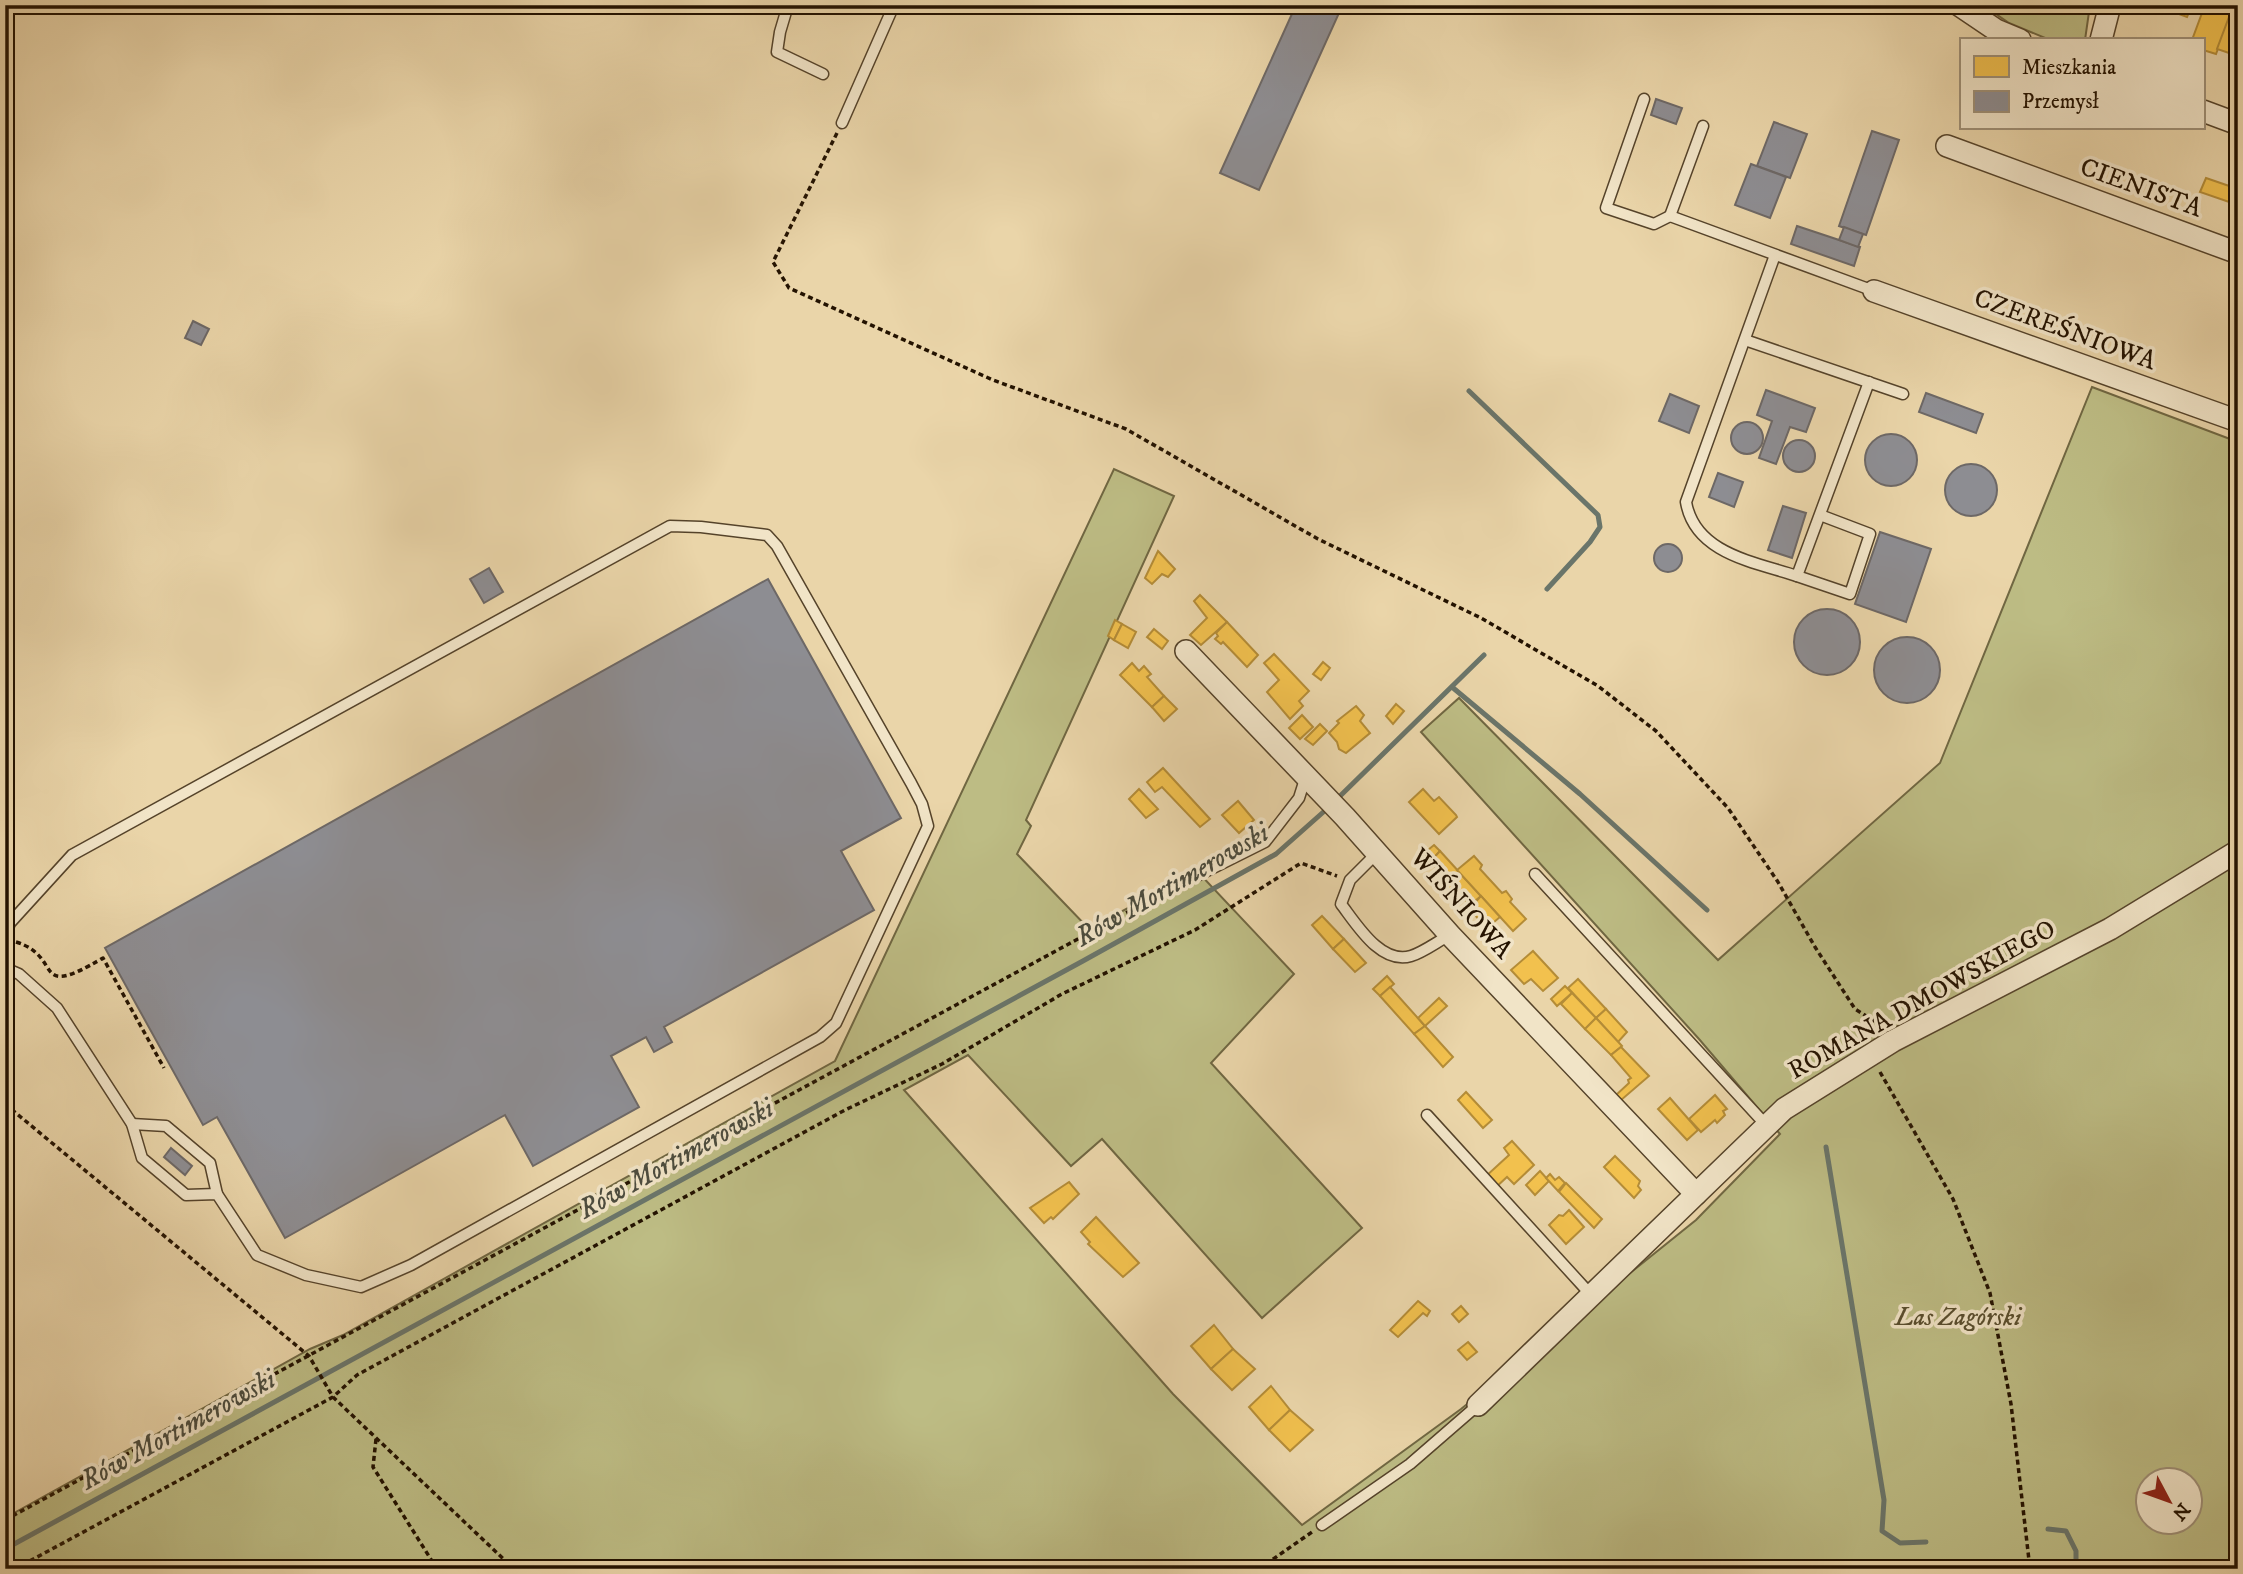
<svg xmlns="http://www.w3.org/2000/svg" width="2243" height="1574" font-family="'IM FELL DW Pica',serif">
	<rect width="100%" height="100%" fill="#ead5a9"/>
	<filter id="stains"><feTurbulence type="fractalNoise" baseFrequency=".00286" numOctaves="4"/><feColorMatrix values="0 0 0 0 .2 0 0 0 0 .09 0 0 0 0 .02 0 0 0 .5 -.17"/></filter>
	<radialGradient id="worn" r=".72"><stop offset=".6" stop-color="#630" stop-opacity="0"/><stop offset="1" stop-color="#630" stop-opacity=".3"/></radialGradient>
	<!-- green -->
	<g fill="#bdbc84" stroke="#706742" stroke-width="2" fill-rule="evenodd">
		<path d="M1983 5H2090L2085 40H2050L2009 23Z"/>
		<path d="M2092 387 2238 442V1569H5V1518L310 1349 343 1335 835 1061 1114 469 1174 496 1026 820 1031 826 1017 854 1089 929 1197 871 1294 974 1211 1063 1362 1228 1262 1318 1102 1139 1071 1166 968 1055 904 1090 1173 1394 1302 1525 1461 1409 1696 1220 1780 1134 1699 1039 1421 732 1459 698 1718 960 1940 763ZM2148 1480H2190V1522H2148Z"/>
	</g>
	<!-- homes -->
	<g fill="#f2c14e" stroke="#b48c37" stroke-width="2">
		<path d="M2161 5H2192L2187 17 2160 7Z"/>
		<path d="M2205 5 2231 14 2216 54 2203 50V40H2192Z"/>
		<path d="M2232 9 2238 11V56L2217 49Z"/>
		<path d="M2206 178 2238 189V205L2200 192Z"/>
		<path d="M1158 551 1175 569 1168 577 1162 574 1152 584 1145 578Z"/>
		<path d="M1200 595 1227 622 1201 645 1190 635 1207 618 1194 601Z"/>
		<path d="M1115 620 1122 624 1114 640 1108 636Z"/>
		<path d="M1227 622 1258 655 1247 667 1223 642 1221 644 1215 639 1218 636 1216 633Z"/>
		<path d="M1122 624 1136 632 1128 648 1114 640Z"/>
		<path d="M1154 629 1168 641 1162 649 1147 637Z"/>
		<path d="M1274 654 1309 691 1299 701 1303 706 1290 719 1267 692 1279 680 1264 663Z"/>
		<path d="M1323 662 1330 668 1321 680 1313 674Z"/>
		<path d="M1132 663 1139 671 1144 666 1151 674 1147 677 1164 696 1152 707 1120 675Z"/>
		<path d="M1164 696 1177 709 1164 721 1152 707Z"/>
		<path d="M1396 704 1404 711 1393 724 1386 716Z"/>
		<path d="M1356 706 1364 715 1360 721 1370 733 1346 753 1339 749 1337 742 1329 733 1339 723 1337 721Z"/>
		<path d="M1302 715 1313 727 1300 739 1289 728Z"/>
		<path d="M1320 724 1327 731 1313 745 1305 739Z"/>
		<path d="M1163 768 1210 819 1200 827 1162 787 1155 792 1147 782Z"/>
		<path d="M1139 789 1158 809 1146 818 1129 799Z"/>
		<path d="M1423 789 1434 801 1439 797 1456 815 1457 817 1439 834 1409 802Z"/>
		<path d="M1238 801 1254 820 1239 833 1222 815Z"/>
		<path d="M1434 845 1440 851 1430 862 1423 854Z"/>
		<path d="M1440 851 1481 896 1470 905 1457 892 1452 896 1444 887 1449 882 1430 862Z"/>
		<path d="M1474 856 1482 865 1480 869 1502 893 1506 891 1512 899 1510 902 1526 919 1513 931 1457 870Z"/>
		<path d="M1481 896 1500 917 1487 928 1469 909Z"/>
		<path d="M1322 916 1344 939 1333 949 1312 925Z"/>
		<path d="M1344 939 1366 963 1355 972 1333 949Z"/>
		<path d="M1533 951 1558 978 1543 991 1531 979 1524 984 1511 970Z"/>
		<path d="M1387 976 1394 984 1380 996 1373 989Z"/>
		<path d="M1578 979 1606 1009 1596 1018 1568 988Z"/>
		<path d="M1565 986 1572 993 1557 1006 1551 999Z"/>
		<path d="M1390 987 1425 1026 1414 1034 1380 996Z"/>
		<path d="M1572 993 1596 1018 1585 1029 1561 1004Z"/>
		<path d="M1439 998 1447 1006 1425 1026 1418 1018Z"/>
		<path d="M1606 1009 1627 1032 1618 1042 1596 1018Z"/>
		<path d="M1596 1018 1622 1046 1611 1055 1585 1029Z"/>
		<path d="M1425 1026 1453 1057 1443 1067 1414 1034Z"/>
		<path d="M1621 1047 1649 1076 1620 1101 1615 1096 1629 1083 1628 1080 1631 1078 1611 1055Z"/>
		<path d="M1466 1092 1492 1120 1483 1128 1458 1100Z"/>
		<path d="M1715 1095 1727 1109 1723 1111 1725 1115 1717 1123 1715 1120 1701 1132 1689 1119Z"/>
		<path d="M1670 1098 1698 1130 1687 1140 1658 1109Z"/>
		<path d="M1512 1141 1534 1165 1514 1184 1507 1177 1495 1188 1485 1177 1509 1155 1504 1148Z"/>
		<path d="M1615 1156 1640 1181 1638 1186 1641 1190 1634 1198 1604 1167Z"/>
		<path d="M1540 1171 1549 1181 1535 1195 1526 1185Z"/>
		<path d="M1550 1174 1555 1180 1559 1177 1565 1183 1558 1191 1546 1178Z"/>
		<path d="M1069 1182 1079 1194 1053 1219 1051 1217 1044 1223 1030 1208Z"/>
		<path d="M1566 1183 1602 1219 1594 1228 1559 1192Z"/>
		<path d="M1569 1210 1584 1227 1566 1244 1549 1225 1559 1215 1563 1216Z"/>
		<path d="M1096 1217 1139 1263 1123 1277 1088 1244 1090 1242 1081 1232Z"/>
		<path d="M1418 1301 1430 1311 1427 1316 1423 1313 1398 1337 1390 1330Z"/>
		<path d="M1461 1306 1468 1314 1459 1322 1452 1314Z"/>
		<path d="M1214 1325 1233 1349 1211 1369 1191 1346Z"/>
		<path d="M1468 1342 1477 1352 1467 1360 1458 1350Z"/>
		<path d="M1233 1349 1255 1369 1232 1390 1211 1369Z"/>
		<path d="M1271 1386 1290 1410 1269 1430 1249 1407Z"/>
		<path d="M1290 1410 1313 1430 1290 1451 1269 1430Z"/>
	</g>
	<!-- industry -->
	<g fill="#8d8d92" stroke="#6d6866" stroke-width="2">
		<path d="M1296 5H1321L1339 13 1259 190 1220 173Z"/>
		<path d="M1656 99 1682 108 1676 124 1651 115Z"/>
		<path d="M1774 122 1807 134 1790 178 1757 166Z"/>
		<path d="M1872 131 1899 140 1866 235 1839 226Z"/>
		<path d="M1751 164 1786 177 1770 218 1735 205Z"/>
		<path d="M1797 226 1860 247 1854 266 1791 244Z"/>
		<path d="M1844 227 1863 234 1858 247 1839 240Z"/>
		<path d="M193 321 209 329 201 345 185 338Z"/>
		<path d="M1766 390 1815 408 1806 432 1790 427 1776 464 1759 458 1772 421 1757 415Z"/>
		<path d="M1926 393 1983 414 1976 433 1919 412Z"/>
		<path d="M1670 394 1699 406 1689 433 1659 421Z"/>
		<circle cx="1747" cy="438" r="16"/>
		<circle cx="1891" cy="460" r="26"/>
		<circle cx="1799" cy="456" r="16"/>
		<circle cx="1971" cy="490" r="26"/>
		<path d="M1718 473 1743 482 1734 507 1709 497Z"/>
		<path d="M1783 506 1806 513 1792 558 1768 550Z"/>
		<path d="M1880 532 1931 549 1906 622 1855 604Z"/>
		<circle cx="1668" cy="558" r="14"/>
		<path d="M489 568 503 592 484 603 470 579Z"/>
		<path d="M768 579 901 818 841 851 874 910 664 1027 672 1042 654 1052 646 1037 611 1056 639 1107 533 1166 505 1115 285 1238 217 1117 203 1125 105 948Z"/>
		<circle cx="1827" cy="642" r="33"/>
		<circle cx="1907" cy="670" r="33"/>
		<path d="M171 1148 192 1166 185 1175 164 1157Z"/>
	</g>
	<g fill="none" stroke-linecap="round" stroke-linejoin="round">
		<!-- stream -->
		<g stroke="#6a756a" stroke-width="5">
			<path d="M1469 391 1598 515 1600 527 1590 542 1547 589"/>
			<path d="M1452 687 1580 794 1707 910"/>
			<path d="M1336 800 1484 655"/>
			<path d="M1826 1147 1884 1500 1882 1531 1900 1543 1926 1542"/>
			<path d="M2048 1529 2066 1531 2076 1551V1569"/>
			<path d="M5 1549C428 1317 854 1089 1276 854L1329 807"/>
		</g>
		<!-- lane casing -->
		<g stroke="#55432a" stroke-width="13">
			<g id="lane">
				<path d="M788 5 780 32 777 52 823 74"/>
				<path d="M1644 99 1606 208 1654 224 1670 216"/>
				<path d="M842 123 894 5"/>
				<path d="M1703 126 1670 216 1874 291"/>
				<path d="M1775 255 1686 502C1695 554 1755 562 1797 576"/>
				<path d="M1745 340 1903 394"/>
				<path d="M1820 515 1870 534 1850 594 1797 576 1869 382"/>
				<path d="M1377 853 1350 880 1341 904C1357 925 1381 965 1411 956 1424 952 1438 941 1450 935"/>
				<path d="M1535 874 1766 1125"/>
				<path d="M1173 888 1265 842 1299 798 1306 776"/>
				<path d="M5 936 10 923 72 855 670 526 701 527 767 535 777 546 911 783 922 804 928 826 836 1023 820 1037 411 1265 361 1287 306 1275 257 1255 217 1194 186 1195 142 1158 132 1124 57 1008 19 974 5 968"/>
				<path d="M5 948 8 967"/>
				<path d="M1427 1115 1592 1296"/>
				<path d="M132 1124 166 1126 210 1163 217 1194"/>
				<path d="M1322 1525 1410 1464 1478 1405"/>
			</g>
		</g>
		<!-- street casing -->
		<g stroke="#55432a" stroke-width="24">
			<g id="street">
				<path d="M1959 5 1996 30 2020 40"/>
				<path d="M2101 40 2110 5"/>
				<path d="M2203 111 2238 124"/>
				<path d="M1947 146 2238 253"/>
				<path d="M1874 291 2238 421"/>
				<path d="M1186 651 1345 817 1450 935 1696 1194"/>
				<path d="M1478 1405 1784 1109 1893 1041 2110 929 2238 851"/>
			</g>
		</g>
		<!-- path -->
		<g stroke="#231200" stroke-width="3.5" stroke-dasharray="5 3.5" stroke-linecap="butt">
			<path d="M837 133 773 262 789 288 993 380 1126 429 1318 539 1481 618 1598 686 1656 731 1728 808 1778 882 1815 947 1855 1009 1882 1026"/>
			<path d="M16 942C65 957 30 1001 103 958L164 1068"/>
			<path d="M1880 1072 1953 1199 1990 1293 2011 1404 2030 1569"/>
			<path d="M5 1104 309 1356 333 1397 514 1569"/>
			<path d="M376 1439 373 1467 437 1569"/>
			<path d="M5 1520 1161 894"/>
			<path d="M15 1569 333 1397 357 1375 845 1110 942 1064 1062 994 1195 930 1301 863 1337 876"/>
			<path d="M1259 1569 1312 1532"/>
		</g>
		<!-- lane -->
		<use href="#lane" stroke="#f1e4c7" stroke-width="10"/>
		<!-- street -->
		<use href="#street" stroke="#f1e4c7" stroke-width="21"/>
	</g>
	<g text-anchor="middle" dominant-baseline="central" stroke-width="7" stroke-linejoin="round" paint-order="stroke">
		<!-- street labels -->
		<g font-size="26" fill="#231200" stroke="#f1e4c7">
			<text transform="translate(2141 188) rotate(20)">CIENISTA</text>
			<text transform="translate(2065 330) rotate(20)">CZEREŚNIOWA</text>
			<text transform="translate(1461 904) rotate(48)">WIŚNIOWA</text>
			<text transform="translate(1922 1000) rotate(-29)">ROMANA DMOWSKIEGO</text>
		</g>
		<!-- park labels -->
		<g font-size="26" font-style="italic" fill="#594e2e" stroke="#f1e4c7">
			<text x="1958" y="1317">Las Zagórski</text>
		</g>
		<!-- water labels -->
		<g font-size="28" font-style="italic" fill="#4c4c3e" stroke="#f1e4c7">
			<text transform="translate(1172 885) rotate(-30)">Rów Mortimerowski</text>
			<text transform="translate(676 1159) rotate(-29)">Rów Mortimerowski</text>
			<text transform="translate(178 1430) rotate(-29)">Rów Mortimerowski</text>
		</g>
	</g>
	<!-- margin -->
	<rect width="2243" height="1574" fill="none" stroke="#ead5a9" stroke-width="28"/>
	<rect x="7" y="7" width="2229" height="1560" fill="none" stroke="#231200" stroke-width="3.5"/>
	<rect x="14" y="14" width="2215" height="1546" fill="none" stroke="#231200" stroke-width="2"/>
	<!-- legend -->
	<rect x="1960" y="38" width="245" height="91" fill="#f1e4c7" stroke="#9f9077" stroke-width="2"/>
	<rect x="1974" y="56" width="35" height="21" fill="#f2c14e" stroke="#9f9077" stroke-width="2"/>
	<text x="2022" y="74" font-size="21" fill="#231200">Mieszkania</text>
	<rect x="1974" y="91" width="35" height="21" fill="#8d8d92" stroke="#9f9077" stroke-width="2"/>
	<text x="2022" y="108" font-size="21" fill="#231200">Przemysł</text>
	<!-- north arrow -->
	<g transform="translate(2169 1501) rotate(131)"><circle r="33" fill="#f1e4c7" stroke="#9f9077" stroke-width="2"/>
	<path d="M0-5L12 26L0 18L-12 26Z" fill="#8f2418"/>
	<text y="-10" font-size="19" font-weight="bold" text-anchor="middle" fill="#231200">N</text>
	</g>
	<rect width="100%" height="100%" filter="url(#stains)"/>
	<rect width="100%" height="100%" fill="url(#worn)"/>
</svg>
